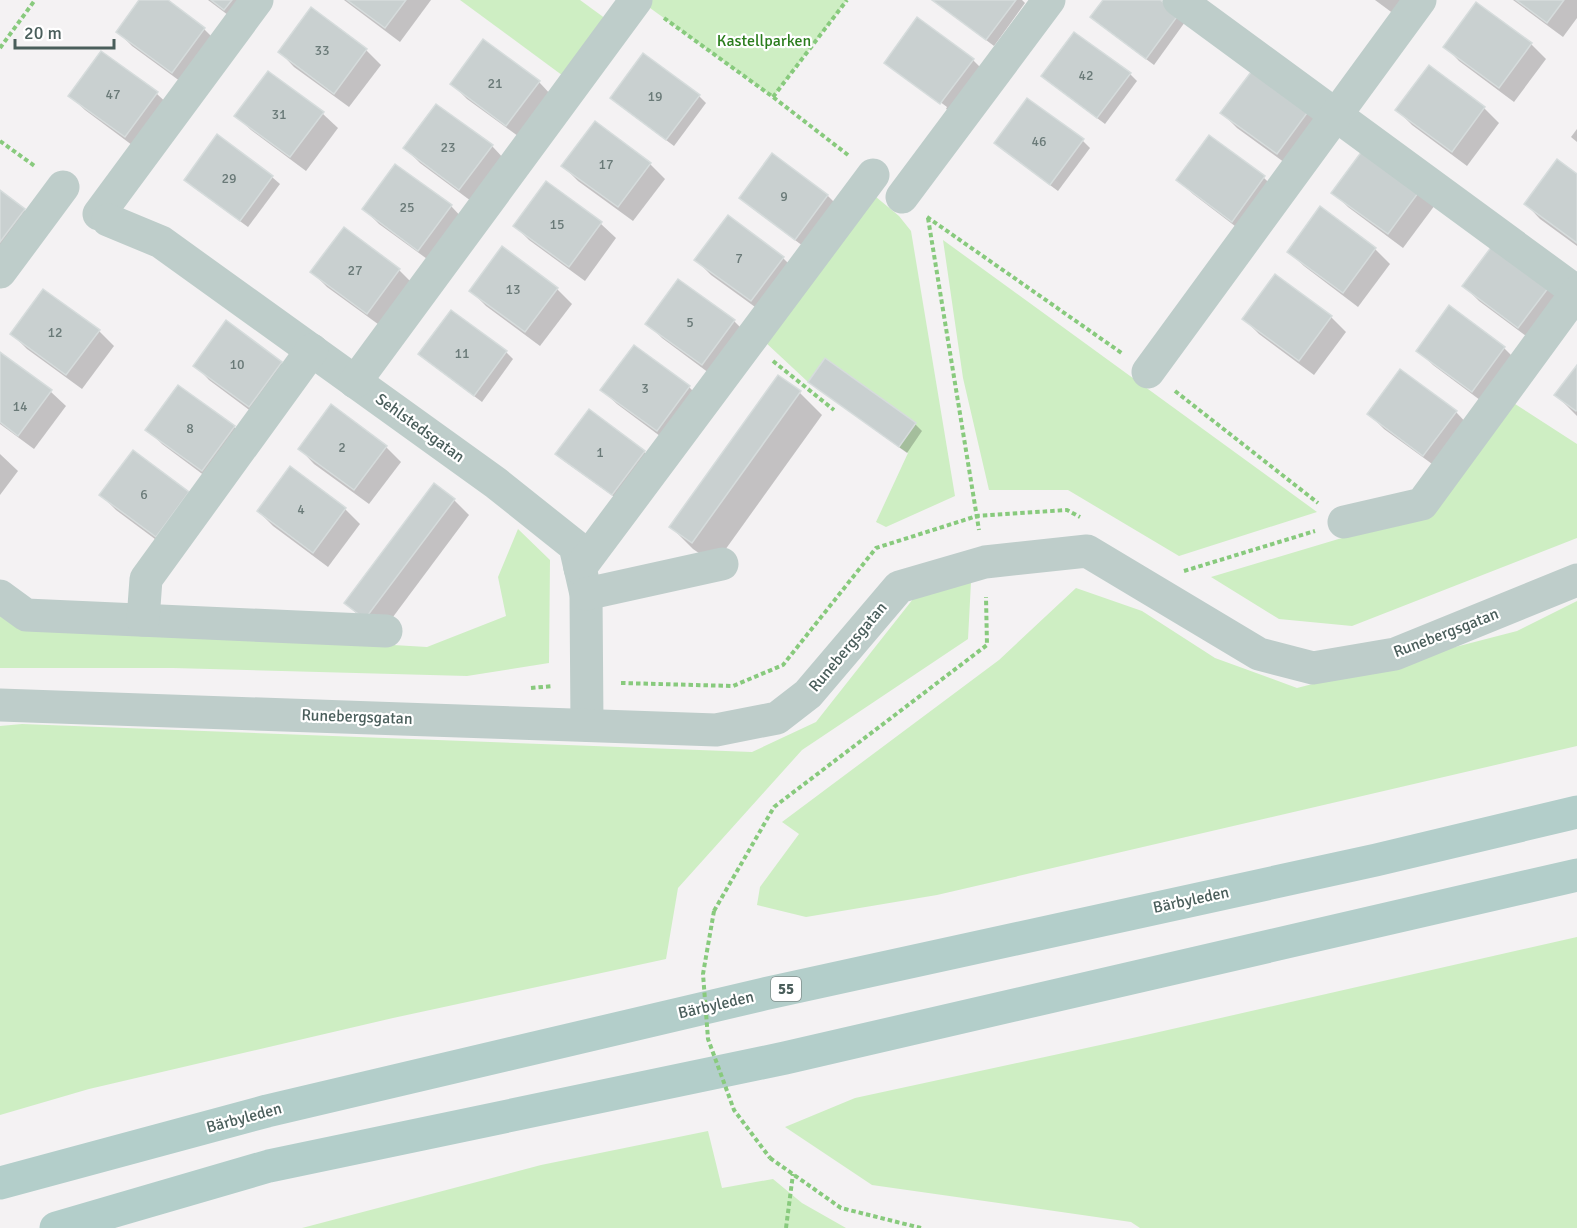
<svg xmlns="http://www.w3.org/2000/svg" width="1577" height="1228" font-family="Signika,sans-serif">
	<rect width="100%" height="100%" fill="#f4f2f3"/>
	<!-- green -->
	<g fill="#ceeec3">
		<path d="M460 0H580L617 27 574 84Z"/>
		<path d="M639 0H847L773 97Z"/>
		<path d="M876 197 899 216 911 231 955 496 886 527 876 522 908 453 899 447 916 423 825 358 808 382 764 341Z"/>
		<path d="M943 240 1317 512 1179 556 1068 490H989L963 378Z"/>
		<path d="M1512 402 1577 444V538L1352 626 1279 619 1211 577 1412 517Z"/>
		<path d="M518 529 550 560 549 663 467 676 173 668H0V612L17 623 427 647 506 616 498 577Z"/>
		<path d="M971 582 968 639 802 750 678 888 666 959 393 1018 89 1089 0 1115V726L22 724 752 752 816 722 913 599Z"/>
		<path d="M1076 588 1142 611 1215 658 1297 688 1517 631 1577 601V746L937 895 806 917 757 905 760 887 799 834 782 822 999 660Z"/>
		<path d="M1577 937V1228H1140L1131 1222 872 1185 785 1127 855 1098 1137 1037Z"/>
		<path d="M708 1131 722 1188 773 1179 802 1203 846 1228H302L541 1165Z"/>
	</g>
	<!-- shadow -->
	<g fill="#0003">
		<path d="M141 0H165L204 29 219 44 188 87 132 46 118 32Z"/>
		<path d="M208 0H257L240 24Z"/>
		<path d="M344 0H431L400 42Z"/>
		<path d="M933 0H1022L1025 3 994 46Z"/>
		<path d="M1104 0H1158L1185 22 1154 65 1099 24 1092 17Z"/>
		<path d="M1375 0H1411L1398 17Z"/>
		<path d="M1513 0H1577V18L1563 37Z"/>
		<path d="M1476 4 1531 44 1546 59 1514 102 1459 61 1445 46Z"/>
		<path d="M366 50 381 65 349 107 294 67 280 52Z"/>
		<path d="M102 53 157 94 172 108 140 151 85 110 70 96Z"/>
		<path d="M973 60 980 67 948 110 946 109 947 107 892 66Z"/>
		<path d="M1254 70 1324 125 1292 168 1237 128 1222 113Z"/>
		<path d="M1130 74 1137 81 1105 124 1050 83 1043 76Z"/>
		<path d="M539 82 553 97 522 139 467 99 452 84Z"/>
		<path d="M699 96 706 103 674 146 619 105 612 98Z"/>
		<path d="M1484 108 1499 123 1467 166 1412 125 1397 110Z"/>
		<path d="M323 114 338 128 306 171 251 130 236 116Z"/>
		<path d="M1577 129V142L1571 137Z"/>
		<path d="M217 137 272 177 280 184 248 227 193 187 186 180Z"/>
		<path d="M1210 137 1264 178 1279 192 1248 236 1193 194 1178 180Z"/>
		<path d="M1083 141 1090 148 1058 191 1003 150 996 143Z"/>
		<path d="M492 146 506 161 475 204 420 163 405 148Z"/>
		<path d="M773 155 828 196 835 203 803 246 748 205 741 198Z"/>
		<path d="M650 164 665 179 633 221 578 181 563 166Z"/>
		<path d="M1577 176V246L1540 219 1526 204Z"/>
		<path d="M546 183 601 224 616 238 585 281 529 240 515 226Z"/>
		<path d="M1420 190 1435 205 1403 248 1348 207 1333 192Z"/>
		<path d="M0 192 24 210 39 224 0 262Z"/>
		<path d="M451 206 465 221 434 264 379 224 364 209Z"/>
		<path d="M1320 208 1375 249 1390 264 1358 307 1304 266 1289 252Z"/>
		<path d="M1496 244 1565 299 1534 342 1479 301 1464 286Z"/>
		<path d="M783 258 798 273 766 315 711 275 696 260Z"/>
		<path d="M399 270 414 285 382 327 327 287 312 272Z"/>
		<path d="M557 289 572 304 540 346 486 306 471 291Z"/>
		<path d="M451 312 506 352 513 359 482 402 427 361 420 354Z"/>
		<path d="M1331 317 1346 332 1314 375 1259 334 1244 319Z"/>
		<path d="M734 321 749 336 717 379 662 338 647 323Z"/>
		<path d="M99 331 114 346 82 389 27 349 12 334Z"/>
		<path d="M1504 348 1519 363 1488 406 1433 365 1418 350Z"/>
		<path d="M0 354 51 392 66 406 34 449 0 424Z"/>
		<path d="M281 363 296 378 264 421 209 380 195 365Z"/>
		<path d="M1577 368V416L1556 395Z"/>
		<path d="M810 381 915 424 922 431 907 453 817 388Z"/>
		<path d="M689 387 704 402 672 445 617 404 602 390Z"/>
		<path d="M800 393 822 415 715 564 693 549 671 527Z"/>
		<path d="M1456 412 1470 427 1439 469 1384 429 1369 414Z"/>
		<path d="M234 427 248 442 217 485 162 444 147 429Z"/>
		<path d="M386 447 401 462 369 504 314 464 300 449Z"/>
		<path d="M133 452 171 551 116 510 101 495Z"/>
		<path d="M644 452 651 459 620 501 564 461 557 454Z"/>
		<path d="M0 454 18 471 0 495Z"/>
		<path d="M434 485 454 500 469 515 381 633 361 618 346 603Z"/>
		<path d="M345 509 360 524 328 567 273 526 258 511Z"/>
	</g>
	<!-- building -->
	<g fill="#c9d0d0" stroke="#d6dcdc" stroke-width="1.5">
		<path d="M139 0H168L205 28 172 73 116 32Z"/>
		<path d="M211 0H232L224 10Z"/>
		<path d="M347 0H406L385 28Z"/>
		<path d="M932 0H1016L986 40Z"/>
		<path d="M1103 0H1160L1179 14 1146 59 1090 17Z"/>
		<path d="M1516 0H1564L1547 23Z"/>
		<path d="M1476 2 1532 43 1499 88 1443 47Z"/>
		<path d="M311 7 367 49 334 94 278 52Z"/>
		<path d="M917 17 974 59 940 104 884 63Z"/>
		<path d="M1074 32 1131 73 1097 118 1041 76Z"/>
		<path d="M483 39 540 81 506 126 450 84Z"/>
		<path d="M101 51 158 92 125 137 68 96Z"/>
		<path d="M643 53 700 95 666 140 610 98Z"/>
		<path d="M1429 65 1485 107 1452 152 1395 110Z"/>
		<path d="M1254 68 1310 109 1277 154 1220 113Z"/>
		<path d="M268 71 324 112 290 157 234 116Z"/>
		<path d="M1027 98 1084 139 1050 185 994 143Z"/>
		<path d="M436 104 493 145 459 190 403 148Z"/>
		<path d="M595 121 651 163 618 207 561 166Z"/>
		<path d="M217 134 273 176 240 221 184 180Z"/>
		<path d="M1209 135 1265 176 1232 222 1176 180Z"/>
		<path d="M1365 147 1421 189 1388 234 1331 193Z"/>
		<path d="M772 153 828 195 795 240 739 198Z"/>
		<path d="M1557 159 1577 174V243L1524 204Z"/>
		<path d="M395 164 452 205 418 251 362 209Z"/>
		<path d="M546 181 602 222 569 267 513 226Z"/>
		<path d="M0 190 25 209 0 242Z"/>
		<path d="M1320 206 1376 248 1343 293 1287 252Z"/>
		<path d="M728 215 784 257 751 301 694 260Z"/>
		<path d="M344 227 400 269 367 314 310 272Z"/>
		<path d="M1495 242 1552 283 1518 328 1462 286Z"/>
		<path d="M502 246 558 288 525 332 469 291Z"/>
		<path d="M1275 274 1332 316 1299 361 1242 319Z"/>
		<path d="M678 279 735 320 702 365 645 324Z"/>
		<path d="M43 289 100 330 66 375 10 334Z"/>
		<path d="M1449 305 1505 347 1472 392 1416 351Z"/>
		<path d="M451 310 507 351 474 396 418 354Z"/>
		<path d="M226 320 282 362 249 407 193 366Z"/>
		<path d="M634 345 690 386 657 431 600 390Z"/>
		<path d="M0 352 52 390 18 436 0 422Z"/>
		<path d="M825 358 916 423 899 447 808 382Z"/>
		<path d="M1577 365V410L1576 411 1554 395Z"/>
		<path d="M1400 369 1457 411 1423 456 1367 414Z"/>
		<path d="M778 375 801 391 692 543 669 527Z"/>
		<path d="M178 385 235 426 202 471 145 430Z"/>
		<path d="M331 404 387 446 354 490 298 449Z"/>
		<path d="M589 409 645 451 612 495 555 454Z"/>
		<path d="M133 450 189 492 156 537 99 495Z"/>
		<path d="M290 466 346 508 313 553 257 511Z"/>
		<path d="M434 483 455 499 365 619 344 603Z"/>
	</g>
	<g fill="none" stroke-linecap="round" stroke-linejoin="round">
		<!-- path -->
		<g stroke="#88ca7d" stroke-width="4" stroke-dasharray="4.5 3" stroke-linecap="butt">
			<path d="M664 18 773 97 848 155"/>
			<path d="M0 48 35 0"/>
			<path d="M773 97 847 0"/>
			<path d="M0 141 36 167"/>
			<path d="M927 217 1123 354"/>
			<path d="M928 218 979 530"/>
			<path d="M773 361 834 410"/>
			<path d="M1175 391 1318 503"/>
			<path d="M1184 571 1315 531"/>
			<path d="M621 683 733 686 783 665 876 548 977 516 1067 510 1080 517"/>
			<path d="M531 688 553 686"/>
			<path d="M714 911 774 807 987 645 986 597"/>
			<path d="M770 1158 841 1208 921 1228"/>
			<path d="M786 1228 793 1174"/>
		</g>
		<!-- minor -->
		<g stroke="#becdca" stroke-width="33">
			<path d="M1179 0 1577 292"/>
			<path d="M902 197 1049 0"/>
			<path d="M99 214 257 0"/>
			<path d="M108 220 161 242 496 483 575 546 586 594 587 725"/>
			<path d="M0 272 63 187"/>
			<path d="M1148 372 1420 0"/>
			<path d="M355 382 636 0"/>
			<path d="M1344 522 1422 504 1577 292"/>
			<path d="M580 568 873 175"/>
			<path d="M586 594 722 564"/>
			<path d="M0 596 26 615 386 631"/>
			<path d="M143 620 146 579 312 350"/>
			<path d="M0 705 716 730 777 718 808 694 899 587 985 562 1087 551 1259 654 1313 668 1395 654 1577 580"/>
		</g>
		<!-- major -->
		<g stroke="#b3ceca" stroke-width="33">
			<path d="M0 1183 267 1111 764 994 1376 860 1577 812"/>
			<path d="M56 1228 269 1166 785 1058 1577 875"/>
		</g>
		<!-- path-bridge -->
		<path stroke="#88ca7d" stroke-width="4" stroke-dasharray="4.5 3" stroke-linecap="butt" d="M714 911 703 974 708 1039 734 1110 770 1158"/>
	</g>
	<g text-anchor="middle" dominant-baseline="central" stroke-width="4.5" stroke-linejoin="round" paint-order="stroke">
		<!-- number labels -->
		<g font-size="14" fill="#6a7a78">
			<text x="322" y="50">33</text>
			<text x="1086" y="75">42</text>
			<text x="495" y="83">21</text>
			<text x="113" y="94">47</text>
			<text x="655" y="96">19</text>
			<text x="279" y="114">31</text>
			<text x="1039" y="141">46</text>
			<text x="448" y="147">23</text>
			<text x="606" y="164">17</text>
			<text x="229" y="178">29</text>
			<text x="784" y="196">9</text>
			<text x="407" y="207">25</text>
			<text x="557" y="224">15</text>
			<text x="739" y="258">7</text>
			<text x="355" y="270">27</text>
			<text x="513" y="289">13</text>
			<text x="690" y="322">5</text>
			<text x="55" y="332">12</text>
			<text x="462" y="353">11</text>
			<text x="237" y="364">10</text>
			<text x="645" y="388">3</text>
			<text x="20" y="406">14</text>
			<text x="190" y="428">8</text>
			<text x="342" y="447">2</text>
			<text x="600" y="452">1</text>
			<text x="144" y="494">6</text>
			<text x="301" y="509">4</text>
		</g>
		<!-- shield labels -->
		<rect fill="#fff" stroke="#808e8c" stroke-width="1.5" x="771" y="977" width="30" height="24" rx="4.5"/>
		<g font-size="15" font-weight="bold" fill="#4a5e5b">
			<text x="786" y="989">55</text>
		</g>
		<!-- park labels -->
		<g font-size="16" fill="#2b7d1d" stroke="#fff">
			<text x="764" y="41">Kastellparken</text>
		</g>
		<!-- street labels -->
		<g font-size="16" fill="#4a5e5b" stroke="#fff">
			<text transform="translate(420 428) rotate(36)">Sehlstedsgatan</text>
			<text transform="translate(1446 633) rotate(-21)">Runebergsgatan</text>
			<text transform="translate(848 647) rotate(-50)">Runebergsgatan</text>
			<text transform="translate(357 717) rotate(2)">Runebergsgatan</text>
			<text transform="translate(1191 900) rotate(-12)">Bärbyleden</text>
			<text transform="translate(716 1005) rotate(-13)">Bärbyleden</text>
			<text transform="translate(244 1118) rotate(-15)">Bärbyleden</text>
		</g>
	</g>
	<!-- scale -->
	<path d="M15 39v9h99v-9" fill="none" stroke="#4a5e5b" stroke-width="3"/>
	<text x="24" y="39" font-size="18" fill="#4a5e5b" stroke="#ffffff" stroke-width="4.5" paint-order="stroke">20 m</text>
</svg>
